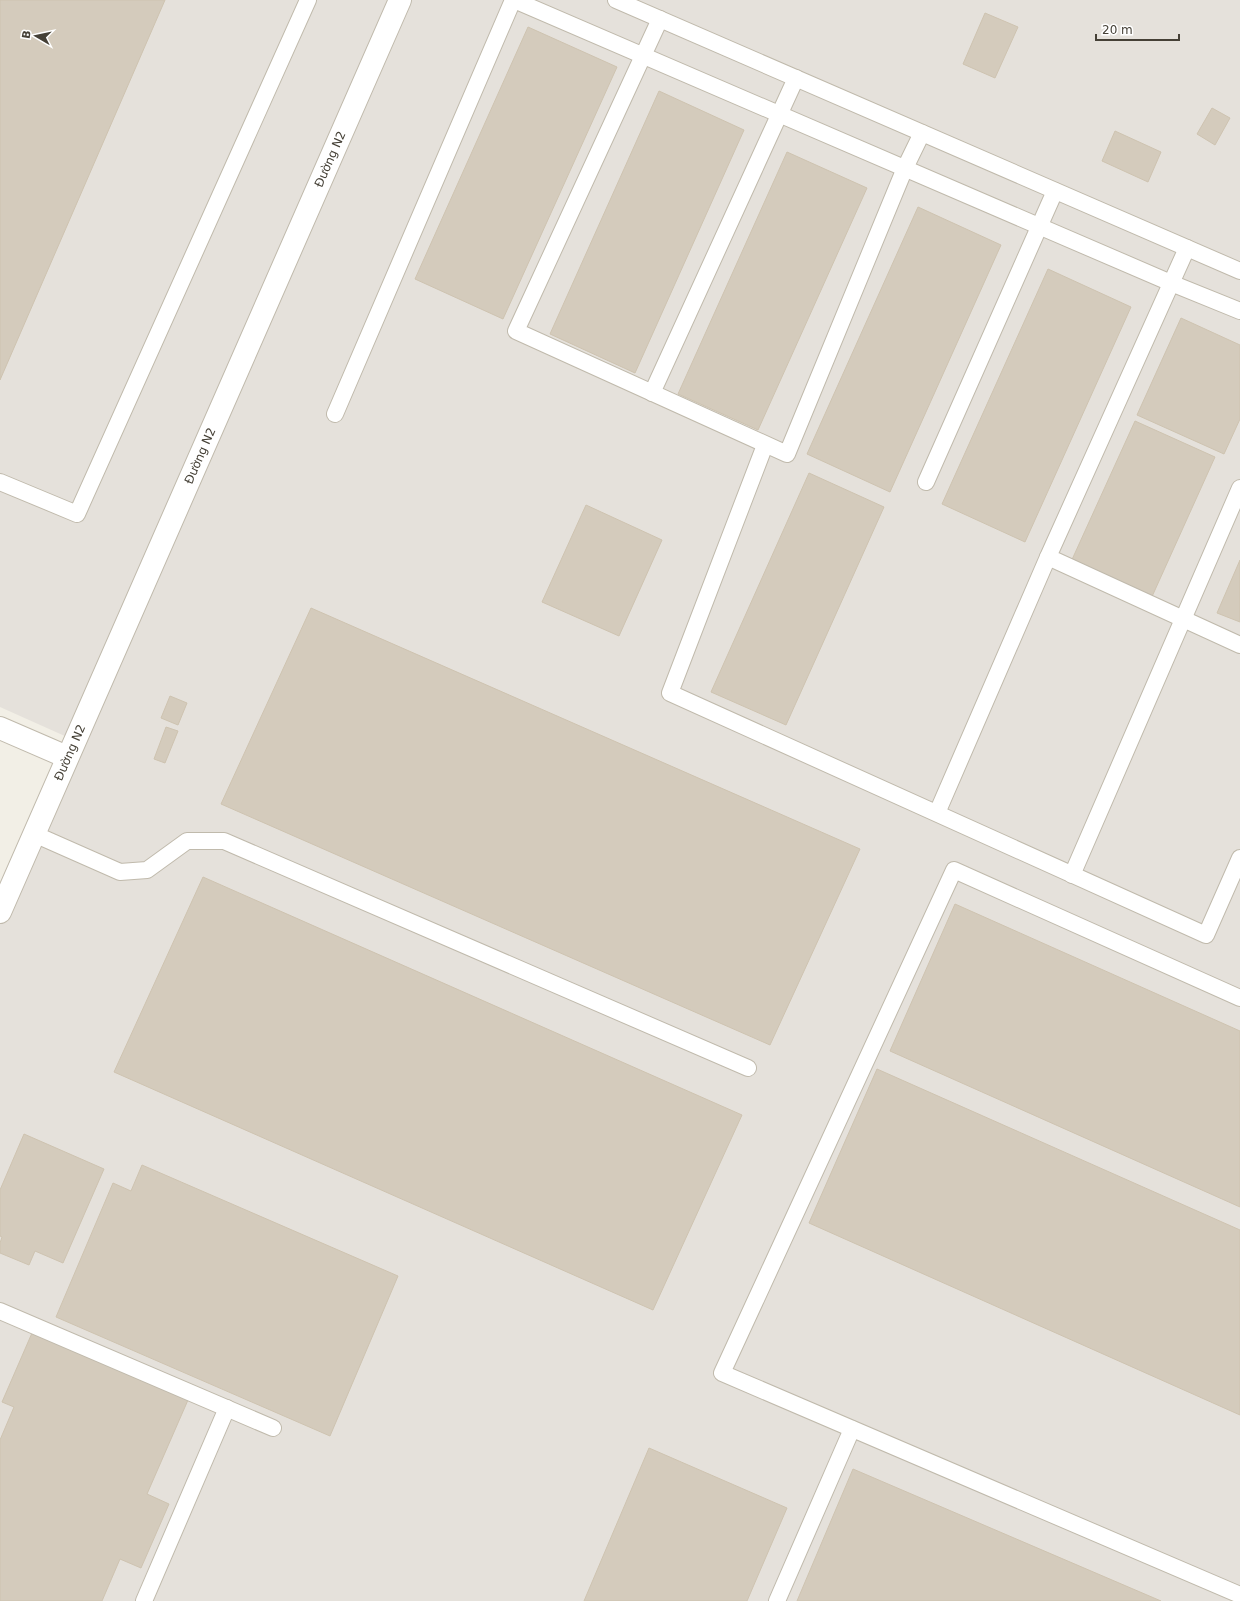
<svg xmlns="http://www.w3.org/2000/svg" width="1240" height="1601" font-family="'DejaVu Sans',sans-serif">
	<rect width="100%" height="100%" fill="#f2efe6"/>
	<!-- industrial -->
	<path fill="#e5e1db" d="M0 0H1240V1601H0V892L67 737 0 707Z"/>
	<!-- building -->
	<g fill="#d4cbbc" stroke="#cec3b0">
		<path d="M0 0H165L0 380Z"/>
		<path d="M985 13 1018 27 995 78 963 64Z"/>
		<path d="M528 27 617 67 503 319 415 279Z"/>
		<path d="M659 91 744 130 635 373 550 334Z"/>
		<path d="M1212 108 1230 118 1215 145 1197 134Z"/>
		<path d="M1115 131 1161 152 1148 182 1102 161Z"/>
		<path d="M787 152 867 188 758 430 678 394Z"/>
		<path d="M918 207 1001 245 890 492 807 454Z"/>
		<path d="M1048 269 1131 307 1025 542 942 504Z"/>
		<path d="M1181 318 1240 345V419L1224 454 1137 415Z"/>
		<path d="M1135 421 1215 457 1150 601 1070 564Z"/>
		<path d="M809 473 884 507 786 725 711 692Z"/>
		<path d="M586 505 662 540 619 636 542 602Z"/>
		<path d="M1240 560V622L1217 613Z"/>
		<path d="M311 608 860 849 770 1045 221 804Z"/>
		<path d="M170 696 187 703 178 725 161 718Z"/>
		<path d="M166 727 178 731 165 763 154 759Z"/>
		<path d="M203 877 742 1115 653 1310 114 1072Z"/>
		<path d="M955 904 1240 1031V1207L890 1051Z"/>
		<path d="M877 1069 1240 1230V1415L809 1223Z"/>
		<path d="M24 1134 104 1169 63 1263 35 1251 29 1265 0 1253V1243L2 1237 0 1236V1190Z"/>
		<path d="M142 1165 398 1276 330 1436 56 1317 113 1183 131 1191Z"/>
		<path d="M32 1333 188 1400 147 1494 169 1504 141 1568 120 1559 102 1601H0V1440L14 1407 2 1402Z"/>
		<path d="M649 1448 787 1508 747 1601H584Z"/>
		<path d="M853 1469 1161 1601H797Z"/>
	</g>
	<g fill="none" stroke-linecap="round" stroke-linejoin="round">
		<!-- lane casing -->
		<g stroke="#c0baac" stroke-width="18">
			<g id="lane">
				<path d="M514 0 1171 283 1240 311"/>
				<path d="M616 0 1240 271"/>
				<path d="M660 19 516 331 787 454 905 168 922 133"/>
				<path d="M1187 248 1048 557 1240 645"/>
				<path d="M652 393 796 78"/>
				<path d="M335 414 513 0"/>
				<path d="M765 445 670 693 1206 935 1240 858"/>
				<path d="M0 482 77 514 308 0"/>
				<path d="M926 482 1055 191"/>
				<path d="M937 813 1048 557"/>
				<path d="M34 834 120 872 147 870 187 841H224L748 1068"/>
				<path d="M1072 875 1240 488"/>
				<path d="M1240 998 954 870 722 1373 1240 1595"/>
				<path d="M0 1311 273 1428"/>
				<path d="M144 1601 227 1408"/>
				<path d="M777 1601 852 1429"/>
			</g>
		</g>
		<!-- street casing -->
		<g stroke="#c0baac" stroke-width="24">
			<g id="street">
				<path d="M0 728 67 757"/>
				<path id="s1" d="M0 912 400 0"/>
			</g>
		</g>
		<!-- lane -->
		<use href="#lane" stroke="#fff" stroke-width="16"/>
		<!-- street -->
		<use href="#street" stroke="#fff" stroke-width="22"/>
	</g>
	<g text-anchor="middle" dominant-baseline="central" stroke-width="3" stroke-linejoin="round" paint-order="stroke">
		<!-- street labels -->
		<g font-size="12" fill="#454036" stroke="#fff">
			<text stroke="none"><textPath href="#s1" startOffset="822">Đường N2</textPath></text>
			<text stroke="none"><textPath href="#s1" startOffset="498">Đường N2</textPath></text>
			<text stroke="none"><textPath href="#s1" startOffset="174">Đường N2</textPath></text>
		</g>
	</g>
	<!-- north arrow -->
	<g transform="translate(36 36) rotate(279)" stroke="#ffffff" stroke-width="3" paint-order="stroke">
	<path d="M0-3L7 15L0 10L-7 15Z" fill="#454036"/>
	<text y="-6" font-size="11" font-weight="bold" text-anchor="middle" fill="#454036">B</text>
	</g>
	<!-- scale -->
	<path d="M1096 34v6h83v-6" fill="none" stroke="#454036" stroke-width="2"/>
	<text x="1102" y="34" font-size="12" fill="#454036" stroke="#ffffff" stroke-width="3" paint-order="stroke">20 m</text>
</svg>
